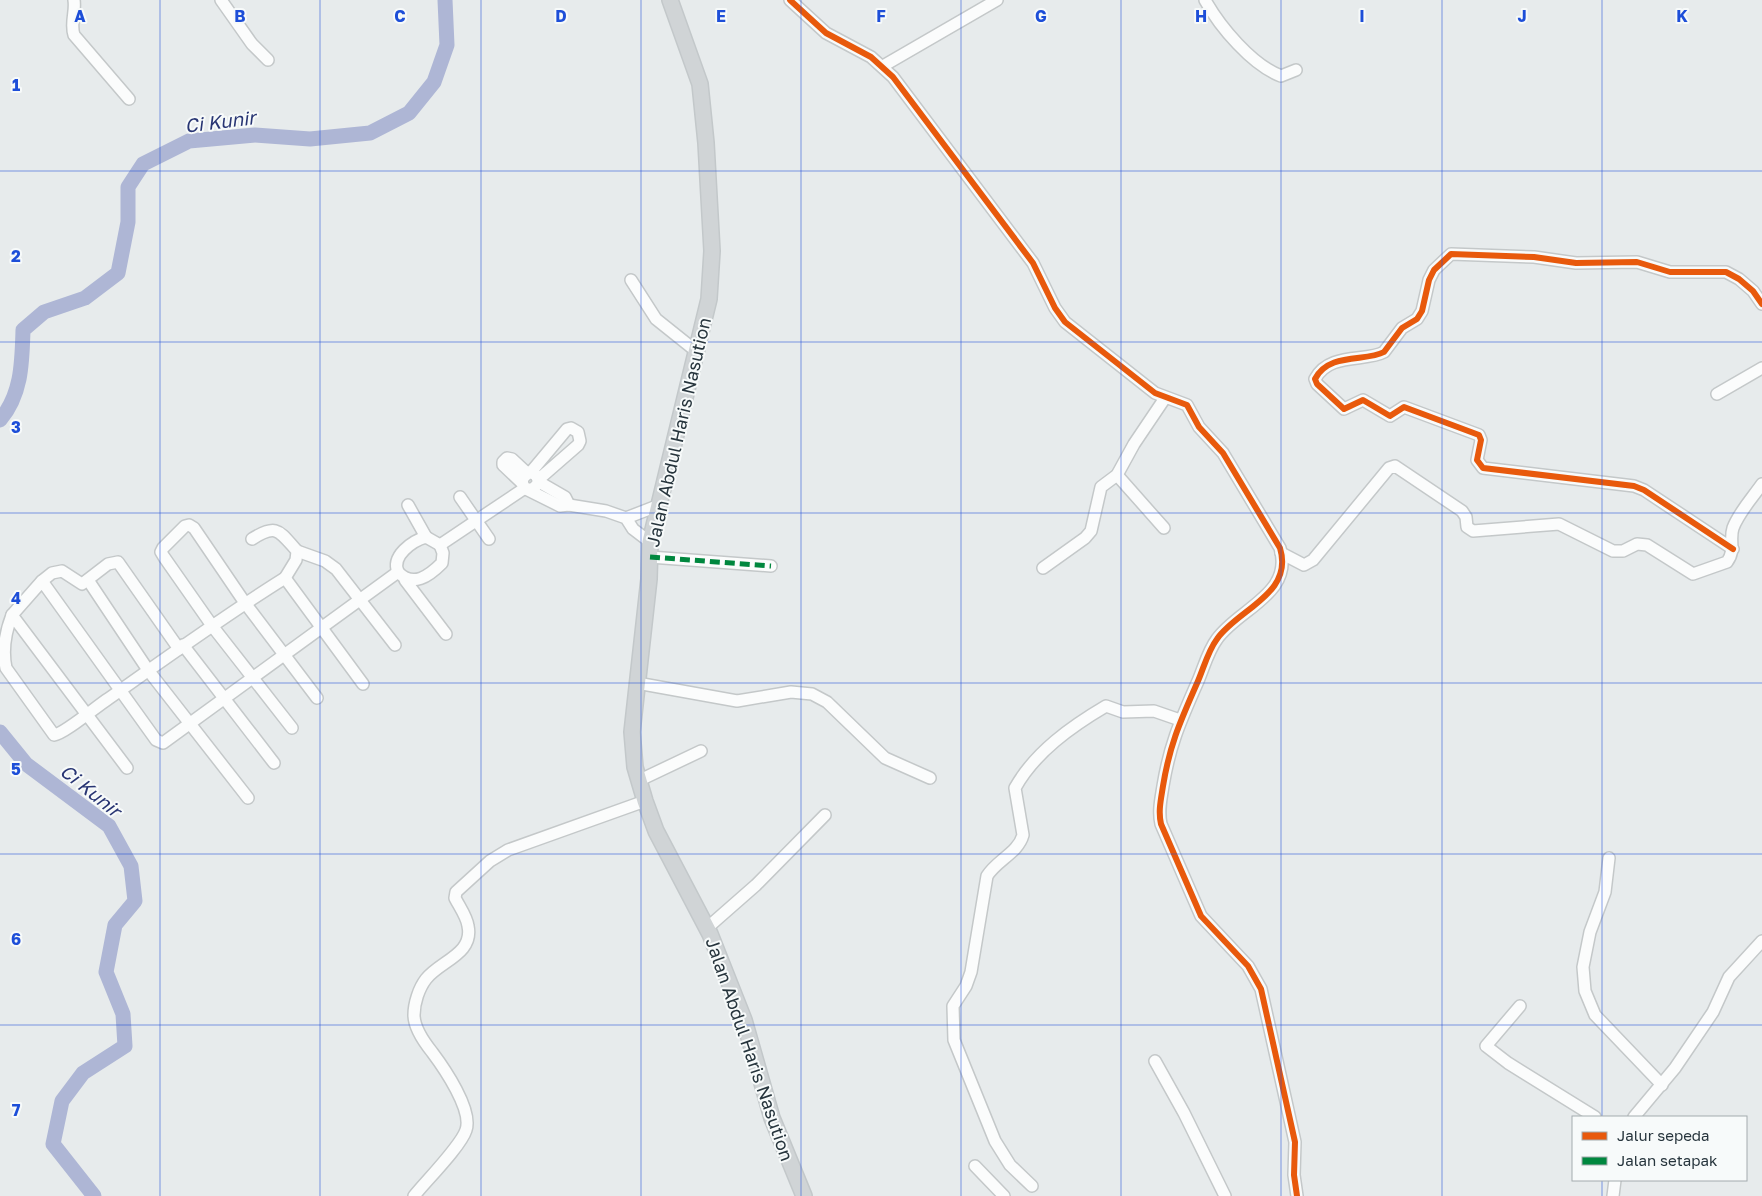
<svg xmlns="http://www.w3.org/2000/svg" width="1762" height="1196" font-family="'Golos Text',sans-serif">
	<rect width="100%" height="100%" fill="#e7ebec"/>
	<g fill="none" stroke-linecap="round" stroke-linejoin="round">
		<!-- river -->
		<g stroke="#aeb6d5" stroke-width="15">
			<path d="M0 420C22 394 22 362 23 330L44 312 85 298 118 273 128 222V187L143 164 189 141 255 135 310 139 370 133 409 113 434 82 447 45 445 0"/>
			<path d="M0 732 26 764 109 826 131 866 135 901 115 925 106 972 123 1014 125 1046 83 1073 62 1101 53 1144 94 1196"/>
		</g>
		<!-- minor casing -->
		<g stroke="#c4c8c9" stroke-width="14">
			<g id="minor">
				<path d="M74 0C76 12 70 23 74 35L129 99"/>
				<path d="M221 0 252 44 268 60"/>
				<path d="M790 0 826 33 871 57 893 77 1033 263 1055 308 1065 322 1155 393 1187 405 1199 427 1223 453 1280 548C1294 594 1238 609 1217 639 1208 651 1204 667 1198 681 1181 720 1170 743 1163 786 1161 799 1158 811 1161 824L1201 916 1248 966 1261 989 1295 1142 1294 1175 1297 1196"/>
				<path d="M1205 0C1220 27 1252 65 1281 76L1296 70"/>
				<path d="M883 66 997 0"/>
				<path d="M631 280 656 319 696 351"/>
				<path d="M1717 394 1762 368"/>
				<path d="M531 472 567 429 571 428 578 432 580 441 578 445 539 479"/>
				<path d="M1117 475 1164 528"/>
				<path d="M539 482 565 497 569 505"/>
				<path d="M522 483 503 465V462L507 458 512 459 527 473"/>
				<path d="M530 489 534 488 539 482 536 475 529 472 522 479 523 485 526 489 560 506 569 505 606 511 626 518 633 529 650 542"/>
				<path d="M460 497 489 539"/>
				<path d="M408 505 426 537"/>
				<path d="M626 518 657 506"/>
				<path d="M252 539C277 523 279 531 297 551L296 560 285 578"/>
				<path d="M1733 549 1644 490 1634 486 1483 468 1477 460 1481 440 1479 435 1404 407 1390 416 1363 400 1344 409 1317 384 1315 379C1329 352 1366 362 1384 352L1402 328 1417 319 1422 311 1429 280 1434 270 1451 254 1534 257 1576 263 1637 262 1670 272H1726L1739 279 1753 291 1762 304"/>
				<path d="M297 551 325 561 336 569 395 645"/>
				<path d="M1281 553 1304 565 1313 560 1389 468 1395 466 1462 511 1466 517 1467 527 1473 531 1559 524 1613 551H1623L1637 544 1647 545 1693 574 1727 562C1736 550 1729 540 1733 528 1739 512 1753 497 1762 484"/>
				<path d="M650 557 771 566"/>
				<path d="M1043 568 1085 538 1091 531 1101 487 1117 475 1134 444 1165 398"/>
				<path d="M398 572C391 556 412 541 426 537L440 545"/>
				<path d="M88 580 148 670 248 798"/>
				<path d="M405 580 446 634"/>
				<path d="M42 581 52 573 62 571 82 584 108 564 118 562 179 649"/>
				<path d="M12 615 42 581 156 740 163 743 398 572C413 588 429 576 442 563L443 553 440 545 525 488"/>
				<path d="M183 645 274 763"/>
				<path d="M637 683 737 701 791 692 812 694 827 702 885 758 930 778"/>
				<path d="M292 728 213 627 164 557 161 552 163 548 185 526 189 525 194 528 245 603 317 698"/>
				<path d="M127 768 12 615C5 633 2 649 6 668L54 735C64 734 97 706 108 699 166 658 224 616 285 578L363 684"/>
				<path d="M640 780 701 751"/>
				<path d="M1609 858 1605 892 1590 932 1583 967 1585 991 1595 1015 1662 1085"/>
				<path d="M707 928 756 885 825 815"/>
				<path d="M1520 1006 1486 1046 1508 1063 1595 1117"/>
				<path d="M1155 1061 1184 1113 1225 1196"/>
				<path d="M1634 1117 1675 1068 1713 1012 1729 977 1762 941"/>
				<path d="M975 1166 1004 1196"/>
				<path d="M1032 1186 1010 1165 995 1141 954 1040 953 1006 966 986 971 972 987 876C997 860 1018 853 1023 835L1015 788C1035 752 1072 726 1106 706L1123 712 1154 711 1180 720"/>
				<path d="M414 1196C426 1181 461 1146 466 1130 473 1110 444 1068 432 1052 424 1042 414 1028 414 1015 414 1003 419 988 426 979 440 961 474 954 468 926 467 917 459 906 455 898L456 892 490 861 508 850 645 801"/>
				<path d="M1613 1196 1615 1180"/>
			</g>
		</g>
		<!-- major casing -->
		<g stroke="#c3c8ca" stroke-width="18">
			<path id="major" d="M670 0 700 84 706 143 712 251 709 299 650 542 649 579 632 732 635 767 645 801 656 831 710 934 744 1020 772 1118 804 1196"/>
		</g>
		<!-- minor -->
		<use href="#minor" stroke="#fbfcfc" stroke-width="11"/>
		<!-- major -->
		<use href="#major" stroke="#d0d4d6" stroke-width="15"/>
		<!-- quiet -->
		<path stroke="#00873e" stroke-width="5" stroke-dasharray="10 5" stroke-linecap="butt" d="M650 557 771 566"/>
		<!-- cycleway casing -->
		<g stroke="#f7fafa" stroke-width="9">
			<g id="cycleway">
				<path d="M790 0 826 33 871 57 893 77 1033 263 1055 308 1065 322 1155 393 1187 405 1199 427 1223 453 1280 548C1294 594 1238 609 1217 639 1208 651 1204 667 1198 681 1181 720 1170 743 1163 786 1161 799 1158 811 1161 824L1201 916 1248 966 1261 989 1295 1142 1294 1175 1297 1196"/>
				<path d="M1733 549 1644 490 1634 486 1483 468 1477 460 1481 440 1479 435 1404 407 1390 416 1363 400 1344 409 1317 384 1315 379C1329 352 1366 362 1384 352L1402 328 1417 319 1422 311 1429 280 1434 270 1451 254 1534 257 1576 263 1637 262 1670 272H1726L1739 279 1753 291 1762 304"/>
			</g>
		</g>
		<!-- cycleway -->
		<use href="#cycleway" stroke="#e8590c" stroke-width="6"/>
	</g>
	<!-- grid -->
	<path fill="none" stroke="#1d4ed8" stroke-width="1" stroke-opacity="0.55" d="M160 0V1196M320 0V1196M481 0V1196M641 0V1196M801 0V1196M961 0V1196M1121 0V1196M1281 0V1196M1442 0V1196M1602 0V1117M0 171H1762M0 342H1762M0 513H1762M0 683H1762M0 854H1762M0 1025H1762M1602 1180V1196"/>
	<g text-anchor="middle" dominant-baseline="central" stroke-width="4" stroke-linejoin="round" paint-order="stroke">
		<!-- street labels -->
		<g font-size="18" fill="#27353d" stroke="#f7fafa">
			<text transform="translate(678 432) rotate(-77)">Jalan Abdul Haris Nasution</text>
			<text transform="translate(750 1049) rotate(71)">Jalan Abdul Haris Nasution</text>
		</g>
		<!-- water labels -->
		<g font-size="19" font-style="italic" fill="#283573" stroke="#f7fafa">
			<text transform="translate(220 121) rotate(-7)">Ci Kunir</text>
			<text transform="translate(91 790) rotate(39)">Ci Kunir</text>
		</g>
	</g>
	<g font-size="16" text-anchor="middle" font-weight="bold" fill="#1d4ed8" stroke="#f7fafa" stroke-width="4" stroke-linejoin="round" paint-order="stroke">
		<text x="80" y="22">A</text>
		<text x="240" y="22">B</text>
		<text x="400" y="22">C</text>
		<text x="561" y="22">D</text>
		<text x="721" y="22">E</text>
		<text x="881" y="22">F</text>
		<text x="1041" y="22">G</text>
		<text x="1201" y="22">H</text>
		<text x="1362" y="22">I</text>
		<text x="1522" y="22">J</text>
		<text x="1682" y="22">K</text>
		<text x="16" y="91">1</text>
		<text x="16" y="262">2</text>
		<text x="16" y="433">3</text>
		<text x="16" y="604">4</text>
		<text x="16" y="775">5</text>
		<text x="16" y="945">6</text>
		<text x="16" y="1116">7</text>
	</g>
	<!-- legend -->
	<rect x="1572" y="1116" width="175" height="65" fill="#f7fafa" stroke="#a4abae"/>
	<rect x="1582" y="1132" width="25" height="8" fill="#e8590c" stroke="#a4abae"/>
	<text x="1617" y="1141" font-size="15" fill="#27353d">Jalur sepeda</text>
	<rect x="1582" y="1157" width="25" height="8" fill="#00873e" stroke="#a4abae"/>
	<text x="1617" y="1166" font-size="15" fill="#27353d">Jalan setapak</text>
</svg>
